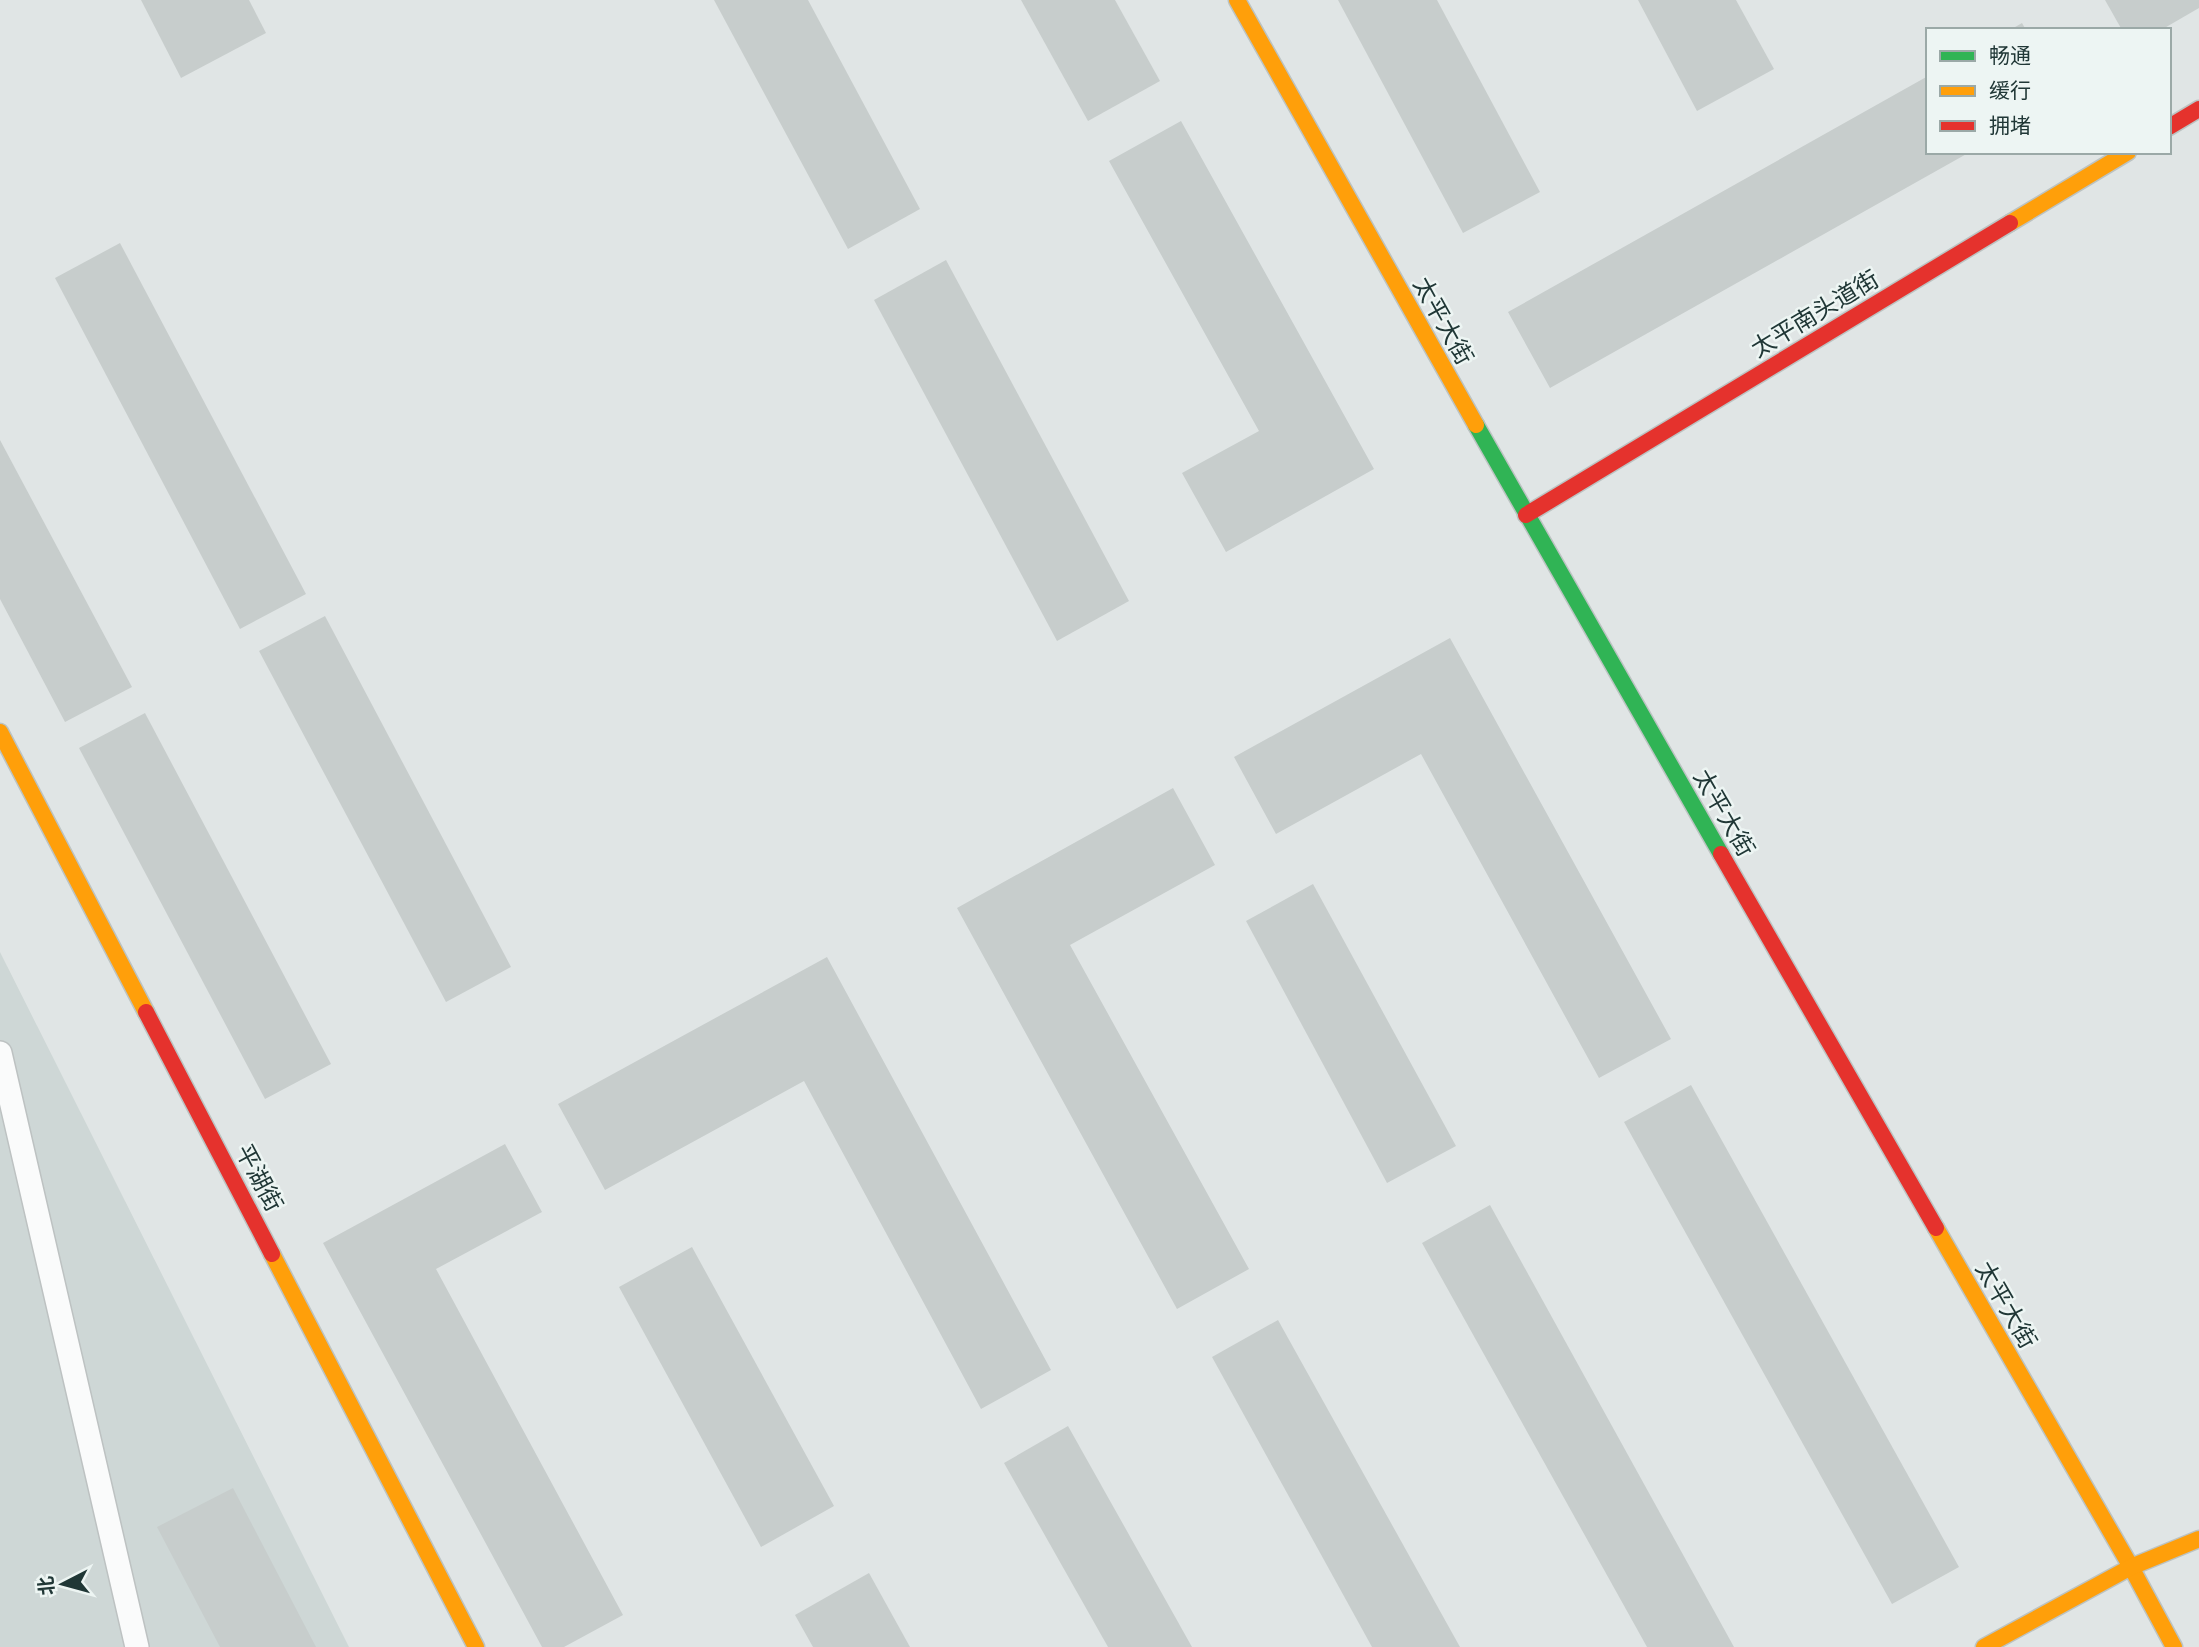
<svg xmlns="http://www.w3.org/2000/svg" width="2199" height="1647" font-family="'DejaVu Sans','Noto Sans SC',sans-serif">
	<rect width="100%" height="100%" fill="#e0e5e5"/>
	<!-- built -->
	<path fill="#ced7d6" d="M0 952 349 1647H0Z"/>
	<!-- building -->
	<g fill="#c7cdcc">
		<path d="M141 0H249L266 33 181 78Z"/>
		<path d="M714 0H808L920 209 848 249Z"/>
		<path d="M1021 0H1115L1160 81 1088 121Z"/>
		<path d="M1338 0H1437L1540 192 1463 233Z"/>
		<path d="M1638 0H1736L1774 69 1697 111Z"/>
		<path d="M2105 0H2199V8L2161 30H2122Z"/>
		<path d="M2022 23 2026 30H2010Z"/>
		<path d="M1928 76V152H1970L1550 388 1508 312Z"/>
		<path d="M1181 121 1374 469 1226 552 1182 473 1259 431 1109 161Z"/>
		<path d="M120 243 306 594 240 629 55 278Z"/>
		<path d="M946 260 1129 601 1057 641 874 300Z"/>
		<path d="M0 440 132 687 65 722 0 599Z"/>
		<path d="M325 616 511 967 446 1002 259 651Z"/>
		<path d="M1450 638 1671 1039 1599 1078 1421 754 1276 834 1234 757Z"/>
		<path d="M145 713 331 1064 265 1099 79 748Z"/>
		<path d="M1173 788 1215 865 1070 945 1249 1269 1177 1309 957 908Z"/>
		<path d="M1313 884 1456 1146 1387 1183 1246 921Z"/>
		<path d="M827 957 1051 1370 981 1409 804 1081 605 1190 558 1104Z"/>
		<path d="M1691 1085 1959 1567 1892 1604 1624 1122Z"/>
		<path d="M505 1144 542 1212 436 1269 623 1615 564 1647H542L323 1243Z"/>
		<path d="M1490 1205 1734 1647H1647L1422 1243Z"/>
		<path d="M692 1247 834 1506 761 1547 619 1287Z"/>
		<path d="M1278 1320 1460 1647H1372L1212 1357Z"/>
		<path d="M1068 1426 1192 1647H1108L1004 1463Z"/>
		<path d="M233 1488 316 1647H220L157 1527Z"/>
		<path d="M869 1573 910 1647H813L795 1615Z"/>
	</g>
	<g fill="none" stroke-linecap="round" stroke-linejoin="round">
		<!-- lane casing -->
		<g stroke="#bdc2c2" stroke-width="26">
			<path id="lane" d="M0 1053 137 1647"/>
		</g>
		<!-- fast casing -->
		<g stroke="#bcc3c2" stroke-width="19">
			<path id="fast" d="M1476 425 1721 854"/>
		</g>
		<!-- slow casing -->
		<g stroke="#bcc3c2" stroke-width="19">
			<g id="slow">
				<path d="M1237 0 1476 425"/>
				<path d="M2010 223 2128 152"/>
				<path d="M0 732 146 1012"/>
				<path d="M1936 1228 2131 1567 2174 1647"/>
				<path d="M272 1254 476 1647"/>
				<path d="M1984 1647 2131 1567 2199 1539"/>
			</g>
		</g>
		<!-- jam casing -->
		<g stroke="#bcc3c2" stroke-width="19">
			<g id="jam">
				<path d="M2169 127 2199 109"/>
				<path d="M1526 515 2010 223"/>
				<path d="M1721 854 1936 1228"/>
				<path d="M146 1012 272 1254"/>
			</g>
		</g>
		<!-- lane -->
		<use href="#lane" stroke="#fafbfb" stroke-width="23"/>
		<!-- fast -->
		<use href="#fast" stroke="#30b455" stroke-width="16"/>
		<!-- slow -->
		<use href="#slow" stroke="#ff9f0a" stroke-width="16"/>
		<!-- jam -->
		<use href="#jam" stroke="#e5322d" stroke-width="16"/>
	</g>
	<g text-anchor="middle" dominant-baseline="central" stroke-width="5" stroke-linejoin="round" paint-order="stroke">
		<!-- street labels -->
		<g font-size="24" fill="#203736" stroke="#edf5f3">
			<text transform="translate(1815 314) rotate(-31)">太平南头道街</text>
			<text transform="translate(1443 321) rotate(61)">太平大街</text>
			<text transform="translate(1724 813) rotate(60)">太平大街</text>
			<text transform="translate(259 1178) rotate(62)">平湖街</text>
			<text transform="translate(2006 1305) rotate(60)">太平大街</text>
		</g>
	</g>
	<!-- legend -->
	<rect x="1926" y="28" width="245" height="126" fill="#edf5f3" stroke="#9ba9a7" stroke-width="2"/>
	<rect x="1940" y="51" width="35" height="10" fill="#30b455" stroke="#9ba9a7" stroke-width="2"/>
	<text x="1989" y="63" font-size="21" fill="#203736">畅通</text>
	<rect x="1940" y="86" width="35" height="10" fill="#ff9f0a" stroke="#9ba9a7" stroke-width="2"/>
	<text x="1989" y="98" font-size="21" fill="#203736">缓行</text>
	<rect x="1940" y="121" width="35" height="10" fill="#e5322d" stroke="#9ba9a7" stroke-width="2"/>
	<text x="1989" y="133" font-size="21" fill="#203736">拥堵</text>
	<!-- north arrow -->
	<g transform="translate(63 1584) rotate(264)" stroke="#edf5f3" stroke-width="5" paint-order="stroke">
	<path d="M0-5L12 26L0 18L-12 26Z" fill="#203736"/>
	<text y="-10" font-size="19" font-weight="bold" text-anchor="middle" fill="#203736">北</text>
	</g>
</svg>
